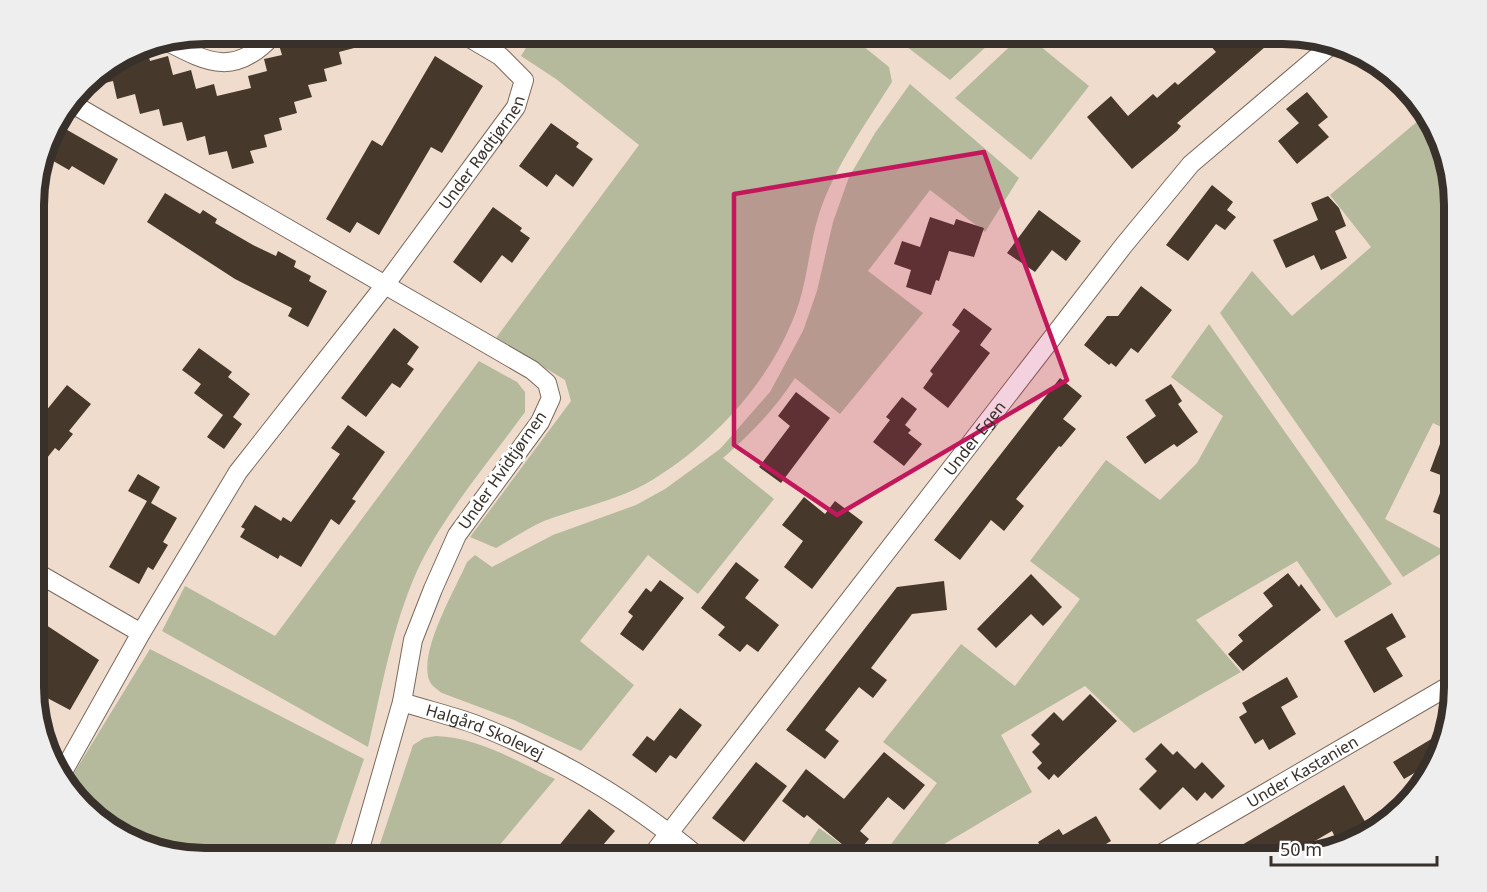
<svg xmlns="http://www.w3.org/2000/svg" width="1487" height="892" font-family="'Noto Sans',sans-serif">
	<rect width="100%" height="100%" fill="#efdccd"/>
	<!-- green -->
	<g fill="#b5ba9d">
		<path d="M535 33H847L889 67 892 82C865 125 835 166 819 214 810 242 808 274 799 303 775 376 719 438 654 479 620 500 581 507 544 521 528 528 512 539 496 548L470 537 571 401 565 380 496 338 639 145 556 79 521 56Z"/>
		<path d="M889 33H1001L950 80Z"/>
		<path d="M1024 33 1089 86 1031 160 955 98Z"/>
		<path d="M910 84 1019 178 985 232 930 190 868 271 923 313 840 414 795 378C774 410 751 434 723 458L774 499 698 594 648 555 580 641 634 685 581 751 514 720 442 693C435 688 429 684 428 676 422 645 455 590 467 562L475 555 492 567 553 535 636 505 665 489 720 449 770 392 803 331 817 291 833 222 849 177 875 133Z"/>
		<path d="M1425 115 1429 120 1454 193V433L1433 423 1385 519 1445 551 1403 577 1220 313 1252 271 1292 316 1371 247 1330 195Z"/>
		<path d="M1209 324 1392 584 1336 618 1297 561 1196 620 1241 672 1134 733 1085 686 1001 735 1032 792 919 859H880L937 783 883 742 961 644 1015 686 1080 599 1030 561 1106 460 1160 500 1197 463 1223 416 1171 377Z"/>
		<path d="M479 361 517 382 525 392V412C491 459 441 518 417 571 392 627 382 688 368 747L162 631 185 586 275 636Z"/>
		<path d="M150 649 364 759 330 859H204L118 836 66 786Z"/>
		<path d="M436 736C478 737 518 762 555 779L488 859H375L413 745 424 738Z"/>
		<path d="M819 828 862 859H799Z"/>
	</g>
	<!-- building -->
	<g fill="#47382c">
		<path d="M295 33H388V39L339 52 342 64 324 69 327 81 308 85 312 97 294 102 297 113 279 118 282 130 264 135 267 147 250 151 254 163 232 169 227 151 209 155 205 136 187 141 182 122 163 126 159 109 140 114 135 94 117 99 113 81 81 89 91 76 139 46 146 45 150 61 168 56 173 75 191 70 196 89 214 84 217 96 251 88 248 76 267 71 264 59 282 55 279 45 297 38Z"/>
		<path d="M1222 33H1253L1265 47 1177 123 1181 126 1177 131 1132 169 1087 117 1111 96 1128 116 1153 94 1157 98 1175 82 1178 85 1216 52 1209 44Z"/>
		<path d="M435 56 483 86 442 153 431 147 379 235 357 222 350 233 326 219 372 140 382 146Z"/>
		<path d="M1307 92 1328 117 1318 125 1329 137 1297 164 1278 141 1299 123 1286 109Z"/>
		<path d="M55 123 118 159 104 185 72 166 69 170 48 158 51 154 44 151Z"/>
		<path d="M551 123 579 143 576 147 593 159 573 187 556 174 547 187 519 166Z"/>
		<path d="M1212 185 1233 202 1227 210 1236 217 1225 230 1216 224 1188 261 1166 245Z"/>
		<path d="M165 193 200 214 203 210 217 219 215 223 253 245 276 256 278 251 296 261 294 267 311 276 309 281 327 291 308 327 288 316 292 308 235 279 147 222Z"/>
		<path d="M1328 196 1339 208 1346 226 1335 231 1347 258 1321 270 1314 255 1286 268 1273 240 1318 220 1311 203Z"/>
		<path d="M493 207 522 228 520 231 530 238 512 263 502 255 481 283 453 262Z"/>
		<path d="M1039 210 1081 241 1066 261 1052 250 1035 272 1007 253Z"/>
		<path d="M930 217 954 225 956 219 984 228 974 257 949 251 939 281 936 280 931 295 906 287 911 270 894 264 902 241 920 247Z"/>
		<path d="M1141 286 1172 310 1138 353 1131 348 1116 367 1111 363 1109 365 1084 345 1107 316H1118Z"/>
		<path d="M964 308 992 329 980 345 990 353 948 408 923 388 933 374 930 371 960 331 952 325Z"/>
		<path d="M394 328 419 347 407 364 414 369 400 388 392 383 366 417 341 398Z"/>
		<path d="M199 348 232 372 228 377 250 394 233 417 242 424 224 449 207 437 223 415 194 393 201 384 182 370Z"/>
		<path d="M1060 378 1082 396 1063 419 1076 429 1061 447 1059 446 1016 499 1024 506 1004 531 991 520 960 560 934 540Z"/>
		<path d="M1171 384 1182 401 1178 404 1198 432 1177 447 1174 444 1145 464 1126 437 1156 416 1145 400Z"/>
		<path d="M67 385 91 404 69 431 73 434 59 451 55 448 34 474V404L45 412Z"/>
		<path d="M796 392 830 418 781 483 759 467 790 426 778 416Z"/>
		<path d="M902 397 917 409 905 425 911 430 908 433 922 444 904 466 873 442 890 420 886 417Z"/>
		<path d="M348 425 385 452 352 499 356 501 339 525 331 519 301 567 280 555 278 559 240 537 245 529 241 527 255 505 281 521 283 517 291 522 340 454 331 448Z"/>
		<path d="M1440 444 1454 449V520L1433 512 1446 477 1430 471Z"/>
		<path d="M138 474 160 487 151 503 177 518 163 542 168 545 153 570 148 567 139 584 109 567 147 501 128 491Z"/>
		<path d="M804 497 825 514 835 501 863 522 812 589 784 567 803 541 782 525Z"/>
		<path d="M736 562 759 580 745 598 779 625 758 652 747 644 740 652 718 635 725 627 701 608Z"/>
		<path d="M1288 573 1299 587 1301 584 1321 610 1243 671 1228 654 1243 641 1238 635 1273 606 1263 593Z"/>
		<path d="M1031 574 1062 607 1043 626 1031 614 996 648 977 629Z"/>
		<path d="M660 580 684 598 643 651 620 634 633 616 628 612 646 588 651 592Z"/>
		<path d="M944 581 947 610 912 614 871 668 887 680 873 698 859 687 825 730 839 741 825 759 786 730 897 587Z"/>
		<path d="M1392 613 1406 637 1386 648 1403 676 1374 693 1344 641Z"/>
		<path d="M34 617 99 660 70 710 34 691Z"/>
		<path d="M1287 677 1298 697 1281 707 1296 734 1269 750 1263 739 1255 744 1239 717 1247 712 1242 703Z"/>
		<path d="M1090 694 1117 721 1058 778 1054 774 1049 780 1037 768 1042 763 1032 752 1040 744 1031 735 1054 712 1063 721Z"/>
		<path d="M680 708 702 725 676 759 670 755 656 773 632 755 647 736 654 741Z"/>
		<path d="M1443 732 1431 774 1428 777 1423 768 1404 779 1393 762Z"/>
		<path d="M1161 743 1173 755 1177 751 1195 769 1202 762 1225 786 1212 799 1205 792 1197 801 1183 787 1160 810 1139 789 1157 771 1145 759Z"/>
		<path d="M884 752 925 785 904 810 888 797 860 831 869 839 855 855 807 815 804 818 782 801 806 769 844 799Z"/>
		<path d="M756 762 787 786 744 842 712 818Z"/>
		<path d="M1344 785 1371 832 1339 845 1332 831 1284 859H1218Z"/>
		<path d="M589 809 615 831 591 859H570L557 848Z"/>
		<path d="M1096 816 1111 841 1081 859H1048L1038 842 1059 829 1063 835Z"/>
	</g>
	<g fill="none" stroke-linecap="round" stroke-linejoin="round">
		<!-- minor casing -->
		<g stroke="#7b6a5d" stroke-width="20">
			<g id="minor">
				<path d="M166 41C210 64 236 77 275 33"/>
				<path d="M71 103 532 370 547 383 551 398 540 422 457 535 433 589 413 640 402 702 357 859"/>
				<path id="s1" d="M34 571 141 633 238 472 385 285 516 107 524 80 500 56 461 33"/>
				<path id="s2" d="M402 702C427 710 453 716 477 725 558 757 635 803 701 859"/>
				<path d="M60 777 141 633"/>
				<path id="s3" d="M649 859 1124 245 1191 164 1330 46"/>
				<path id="s4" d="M1152 859 1454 683"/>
			</g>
		</g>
		<!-- minor -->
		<use href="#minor" stroke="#fff" stroke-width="18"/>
	</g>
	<!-- marked area -->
	<path fill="#c2185b" fill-opacity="0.2" stroke="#c2185b" stroke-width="4.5" stroke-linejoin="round" d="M984 152 1067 380 837 515 734 445V194Z"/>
	<g text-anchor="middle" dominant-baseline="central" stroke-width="6" stroke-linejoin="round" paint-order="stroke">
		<!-- street labels -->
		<g font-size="16" fill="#38302a" stroke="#fff">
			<text stroke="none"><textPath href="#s1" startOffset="714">Under Rødtjørnen</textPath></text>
			<text stroke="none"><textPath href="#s3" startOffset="532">Under Egen</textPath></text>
			<text transform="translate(502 470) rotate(-55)">Under Hvidtjørnen</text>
			<text stroke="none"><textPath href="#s2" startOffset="88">Halgård Skolevej</textPath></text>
			<text stroke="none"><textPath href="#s4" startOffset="174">Under Kastanien</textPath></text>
		</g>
	</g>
	<!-- crop -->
	<path d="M0 0H1487V892H0ZM205 44H1283A161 161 0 0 1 1444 205V687A161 161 0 0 1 1283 848H205A161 161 0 0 1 44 687V205A161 161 0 0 1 205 44Z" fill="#efeeee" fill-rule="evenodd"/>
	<path fill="none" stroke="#38302a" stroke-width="8" d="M205 44H1283A161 161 0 0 1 1444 205V687A161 161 0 0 1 1283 848H205A161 161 0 0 1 44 687V205A161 161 0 0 1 205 44Z"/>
	<!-- scale -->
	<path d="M1271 856v9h166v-9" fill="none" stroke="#38302a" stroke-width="3"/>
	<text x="1280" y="856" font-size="18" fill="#38302a" stroke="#ffffff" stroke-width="4.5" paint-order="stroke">50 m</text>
</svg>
